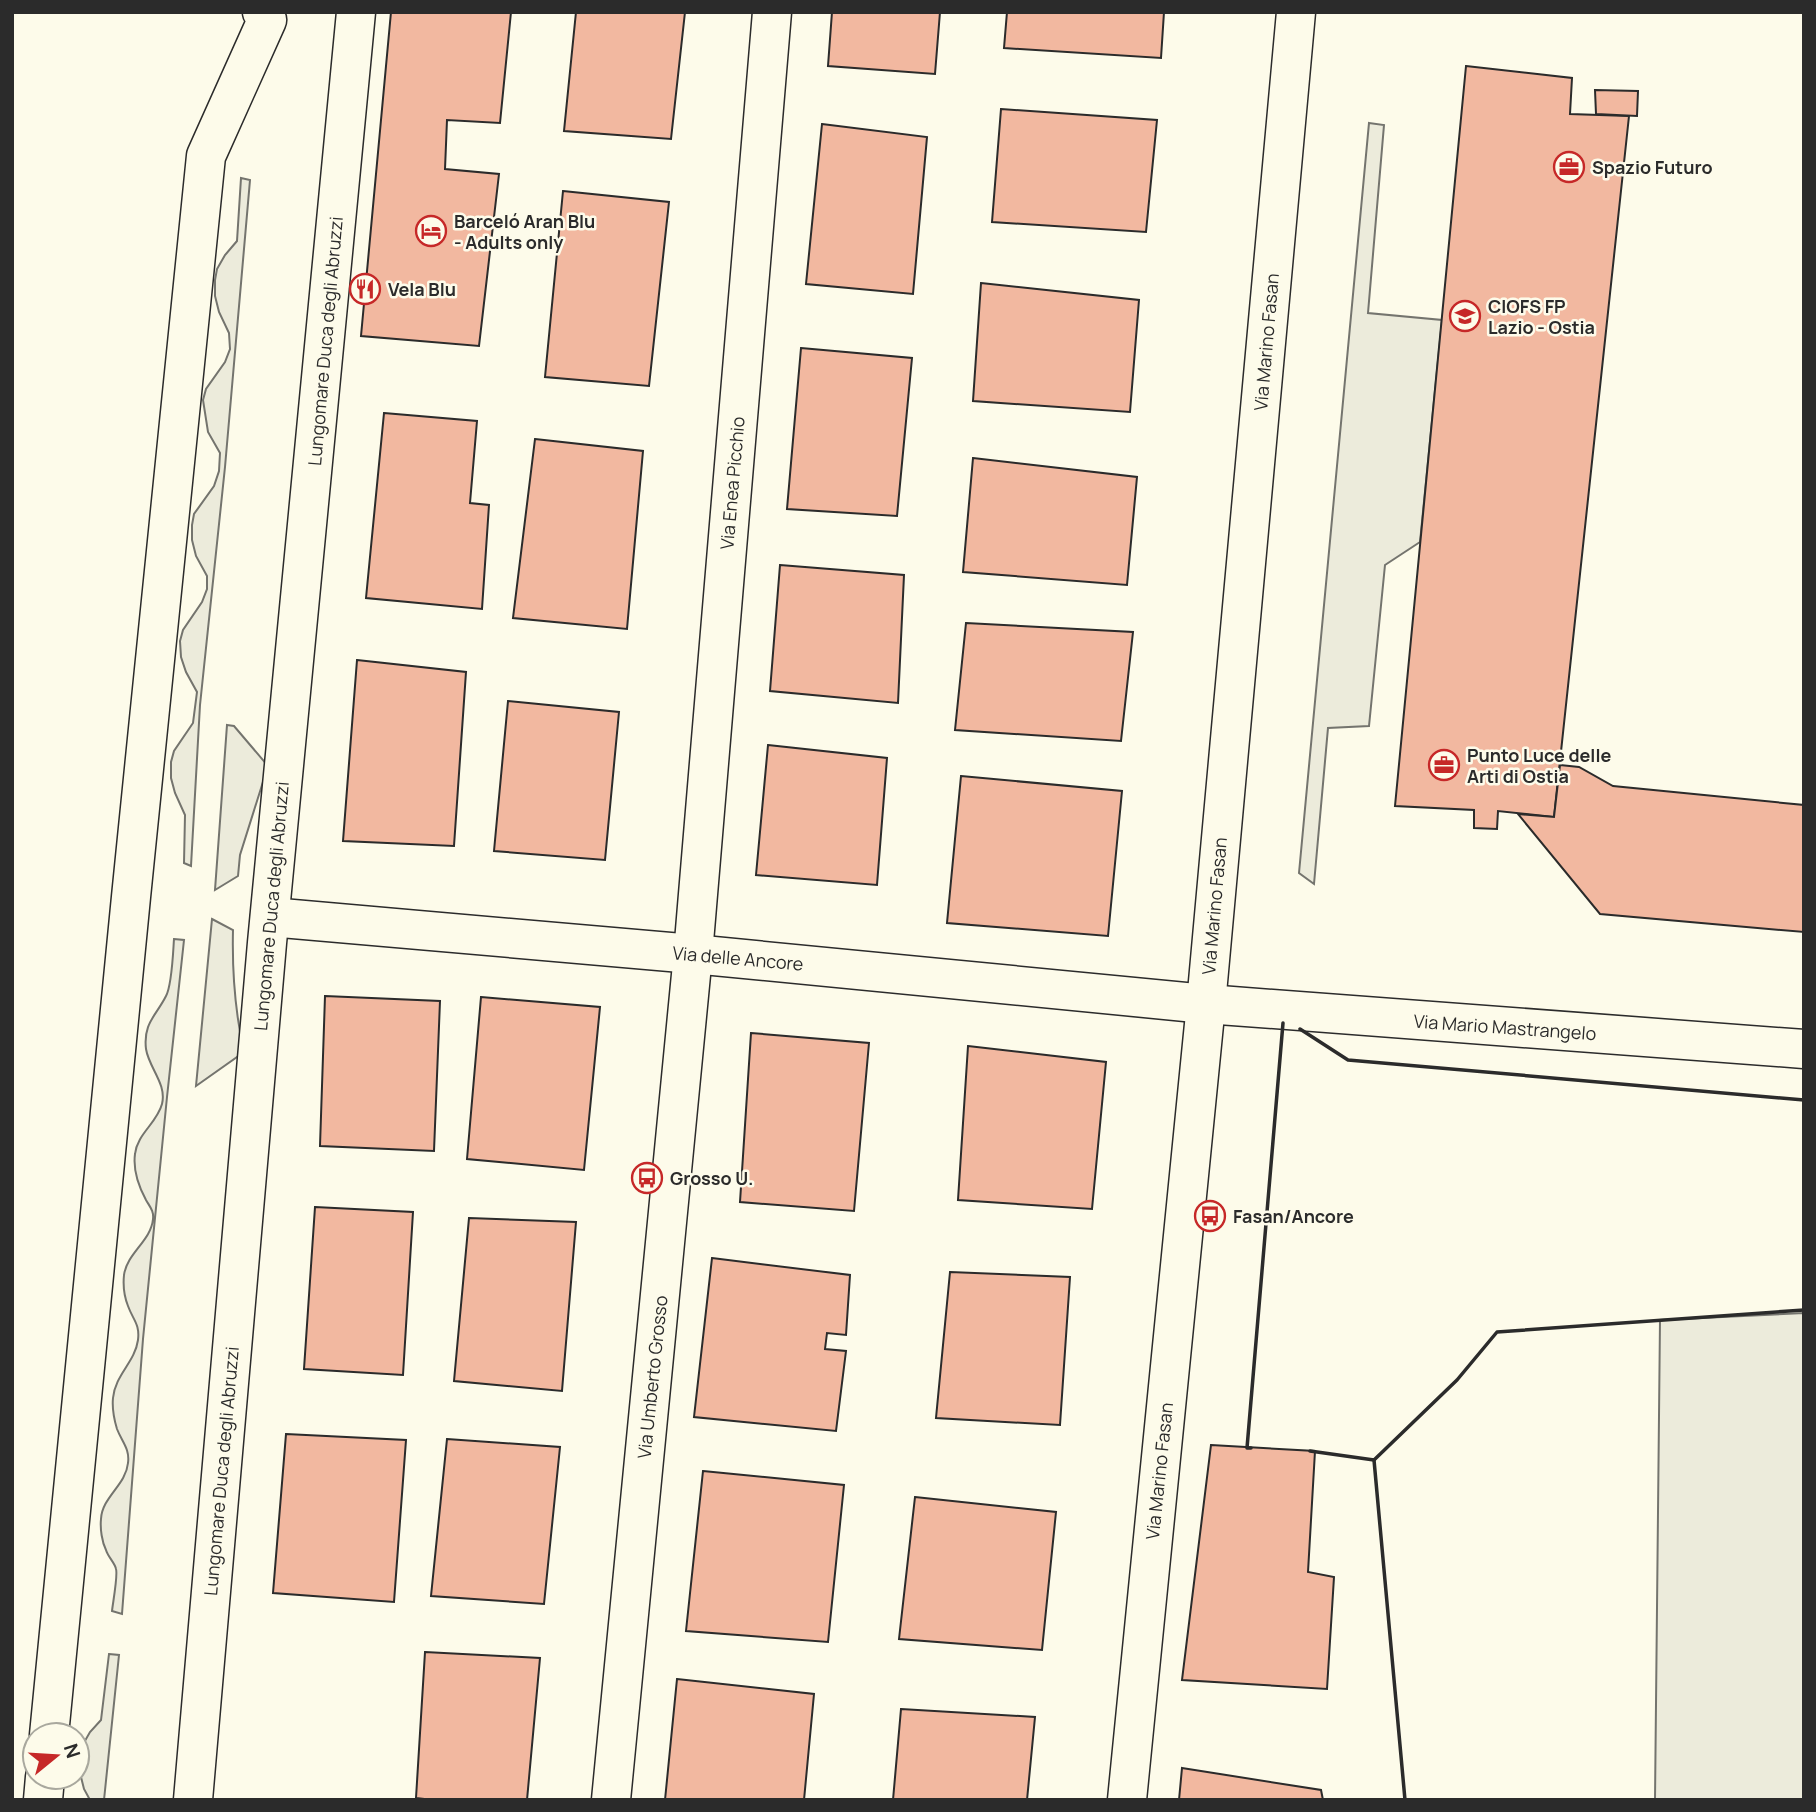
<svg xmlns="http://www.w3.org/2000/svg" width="1816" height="1812" font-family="Manrope,sans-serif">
	<rect width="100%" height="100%" fill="#fdfbea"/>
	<!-- green -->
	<g fill="#ecebdb" stroke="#74746e" stroke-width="2">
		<path d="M1369 123 1384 125 1368 313 1442 320 1420 542 1385 565 1369 726 1328 728 1314 884 1299 873Z"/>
		<path d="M241 178 250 180 225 467 200 705 191 866 184 863 185 815 175 793 171 778V762L174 751 193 723 197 692 186 672 181 657 180 641 183 630 202 602 207 589V576L196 556 192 540V525L194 514 214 486 219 471 220 453 208 432 203 400 206 389 225 362 230 349 229 333 219 312 215 296V280L217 269 225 255 237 241Z"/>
		<path d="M227 725 234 726 268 766 240 855 238 876 215 890Z"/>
		<path d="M212 919 233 930C232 972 235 1012 244 1052L196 1086Z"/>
		<path d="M174 939 184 940 167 1097 143 1339 122 1614 112 1611C113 1602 118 1575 116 1569 115 1563 108 1557 106 1550 102 1542 100 1529 101 1519 102 1497 126 1485 128 1463 130 1449 122 1442 117 1429 114 1419 112 1408 113 1398 115 1375 135 1362 138 1340 140 1324 133 1320 128 1306 124 1296 123 1285 124 1275 127 1253 151 1241 153 1219 154 1211 150 1207 146 1200 139 1187 133 1169 135 1154 137 1134 157 1123 162 1104 167 1084 149 1068 146 1049 143 1023 156 1016 166 996 172 985 173 953 174 939Z"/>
		<path d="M1804 1313V1800H1655L1660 1320Z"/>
		<path d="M109 1654 119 1655 104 1800H90L84 1789 80 1773V1758L82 1746 90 1732 101 1720Z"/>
	</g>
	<!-- building -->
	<g fill="#f2b8a0" stroke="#2b2b2b" stroke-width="2">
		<path d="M391 12H511L500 123 447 120 445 169 499 174 479 346 361 336Z"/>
		<path d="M576 12H685L671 139 564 131Z"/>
		<path d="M832 12H940L935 74 828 66Z"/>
		<path d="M1007 12H1164L1161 58 1004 48Z"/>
		<path d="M1466 66 1572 78 1570 114 1629 116 1554 817 1498 811 1497 829 1474 828V810L1395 806Z"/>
		<path d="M1595 90 1638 91 1637 116 1596 114Z"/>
		<path d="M1001 109 1157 120 1146 232 992 222Z"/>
		<path d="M822 124 927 137 913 294 806 284Z"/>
		<path d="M563 191 669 202 649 386 545 377Z"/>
		<path d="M981 283 1139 300 1130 412 973 401Z"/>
		<path d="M801 348 912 358 897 516 787 509Z"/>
		<path d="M384 413 477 421 470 503 489 505 482 609 366 598Z"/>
		<path d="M535 439 643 451 627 629 513 618Z"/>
		<path d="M973 458 1137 477 1127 585 963 572Z"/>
		<path d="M780 565 904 575 898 703 770 691Z"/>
		<path d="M966 623 1133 632 1121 741 955 730Z"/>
		<path d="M357 660 466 672 454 846 343 841Z"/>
		<path d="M508 701 619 712 605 860 494 851Z"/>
		<path d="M768 745 887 758 877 885 756 875Z"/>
		<path d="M1560 765 1579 767 1613 786 1804 805V932L1600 914 1518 814 1554 817Z"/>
		<path d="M961 776 1122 791 1108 936 947 923Z"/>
		<path d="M325 996 440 1001 434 1151 320 1146Z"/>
		<path d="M481 997 600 1007 584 1170 467 1159Z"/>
		<path d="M751 1033 869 1043 854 1211 740 1202Z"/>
		<path d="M968 1046 1106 1062 1092 1209 958 1200Z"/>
		<path d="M315 1207 413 1212 403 1375 304 1369Z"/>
		<path d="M469 1218 576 1222 562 1391 454 1381Z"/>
		<path d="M712 1258 850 1275 846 1335 827 1333 825 1349 846 1351 836 1431 694 1417Z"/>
		<path d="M950 1272 1070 1277 1060 1425 936 1418Z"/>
		<path d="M286 1434 406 1440 394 1602 273 1593Z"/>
		<path d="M447 1439 560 1447 544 1604 431 1596Z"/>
		<path d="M1211 1445 1315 1451 1308 1572 1334 1577 1327 1689 1182 1680Z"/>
		<path d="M703 1471 844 1485 828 1642 686 1631Z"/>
		<path d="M915 1497 1056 1512 1042 1650 899 1639Z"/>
		<path d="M425 1652 540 1658 527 1800H433L416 1798Z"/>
		<path d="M677 1679 814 1694 804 1800H665Z"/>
		<path d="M901 1709 1035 1717 1027 1800H893Z"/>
		<path d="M1182 1768 1321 1790 1323 1800H1179Z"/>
	</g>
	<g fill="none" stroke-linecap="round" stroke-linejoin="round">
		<!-- minor casing -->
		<g stroke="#2b2b2b" stroke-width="41">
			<g id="minor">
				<path d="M270 917 693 954 1206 1004 1804 1049"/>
				<path d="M49 1735 131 897 206 156 267 20 262 12"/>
				<path d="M43 1800 45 1777"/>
				<path d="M193 1800 267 943 356 12"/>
				<path d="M611 1800 693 954 772 12"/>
				<path d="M1127 1800 1206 1004 1296 12"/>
			</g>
		</g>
		<!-- minor -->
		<use href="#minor" stroke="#fdfbea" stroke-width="38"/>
		<!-- wall -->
		<g stroke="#2b2b2b" stroke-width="3.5">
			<path d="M1300 1029 1348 1060 1804 1100"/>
			<path d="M1251 1448H1247L1283 1023"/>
			<path d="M1310 1451 1374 1460 1457 1380 1497 1332 1804 1310"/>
			<path d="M1374 1460 1405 1800"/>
		</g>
	</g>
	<!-- icons -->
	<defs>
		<g id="office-ring" transform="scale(1.575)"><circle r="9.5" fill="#fdfbea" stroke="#c62828" stroke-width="1.5"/><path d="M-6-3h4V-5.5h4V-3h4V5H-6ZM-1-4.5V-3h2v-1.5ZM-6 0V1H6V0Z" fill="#c62828"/></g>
		<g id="hotel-ring" transform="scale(1.575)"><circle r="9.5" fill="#fdfbea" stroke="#c62828" stroke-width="1.5"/><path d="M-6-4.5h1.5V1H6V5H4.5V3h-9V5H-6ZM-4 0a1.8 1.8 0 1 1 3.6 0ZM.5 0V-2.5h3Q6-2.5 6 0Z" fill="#c62828"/></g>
		<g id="restaurant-ring" transform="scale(1.575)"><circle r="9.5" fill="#fdfbea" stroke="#c62828" stroke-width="1.5"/><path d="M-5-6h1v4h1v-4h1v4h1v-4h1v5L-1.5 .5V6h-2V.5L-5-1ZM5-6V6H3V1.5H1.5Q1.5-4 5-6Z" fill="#c62828"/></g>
		<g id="school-ring" transform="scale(1.575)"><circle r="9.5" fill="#fdfbea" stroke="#c62828" stroke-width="1.5"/><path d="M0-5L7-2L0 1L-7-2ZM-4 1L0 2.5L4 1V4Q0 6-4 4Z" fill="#c62828"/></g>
		<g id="bus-ring" transform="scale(1.575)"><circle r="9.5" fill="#fdfbea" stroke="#c62828" stroke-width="1.5"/><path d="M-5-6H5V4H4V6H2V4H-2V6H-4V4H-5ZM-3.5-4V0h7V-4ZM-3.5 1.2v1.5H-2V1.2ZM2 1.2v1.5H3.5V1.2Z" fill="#c62828"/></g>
	</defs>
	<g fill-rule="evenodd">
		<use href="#office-ring" x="1569" y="167"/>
		<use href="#hotel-ring" x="431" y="231"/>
		<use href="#restaurant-ring" x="365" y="289"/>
		<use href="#school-ring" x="1465" y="316"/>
		<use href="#office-ring" x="1444" y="765"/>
		<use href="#bus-ring" x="647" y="1178"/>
		<use href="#bus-ring" x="1210" y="1216"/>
	</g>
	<g text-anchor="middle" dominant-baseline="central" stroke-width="5" stroke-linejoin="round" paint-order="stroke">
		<!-- poi labels -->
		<g font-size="18" font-weight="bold" fill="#2b2b2b" stroke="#fdfbea" text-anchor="start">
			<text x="1592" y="167">Spazio Futuro</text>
			<text x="454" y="221">Barceló Aran Blu<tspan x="454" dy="21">- Adults only</tspan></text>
			<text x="388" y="289">Vela Blu</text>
			<text x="1488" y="306">CIOFS FP<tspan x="1488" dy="21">Lazio - Ostia</tspan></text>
			<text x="1467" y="755">Punto Luce delle<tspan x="1467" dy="21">Arti di Ostia</tspan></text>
			<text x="670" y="1178">Grosso U.</text>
			<text x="1233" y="1216">Fasan/Ancore</text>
		</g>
		<!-- street labels -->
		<g font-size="18" fill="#2b2b2b" stroke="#fdfbea">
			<text transform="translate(325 341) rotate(-85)">Lungomare Duca degli Abruzzi</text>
			<text transform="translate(1266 342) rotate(-85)">Via Marino Fasan</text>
			<text transform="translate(732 483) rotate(-85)">Via Enea Picchio</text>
			<text transform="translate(271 906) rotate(-85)">Lungomare Duca degli Abruzzi</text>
			<text transform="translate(1214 906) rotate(-85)">Via Marino Fasan</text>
			<text transform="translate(738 958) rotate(5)">Via delle Ancore</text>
			<text transform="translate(1505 1027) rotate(4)">Via Mario Mastrangelo</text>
			<text transform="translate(652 1377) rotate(-84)">Via Umberto Grosso</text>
			<text transform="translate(221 1471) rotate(-85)">Lungomare Duca degli Abruzzi</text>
			<text transform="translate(1159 1471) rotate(-84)">Via Marino Fasan</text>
		</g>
	</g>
	<!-- border -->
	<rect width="1816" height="1812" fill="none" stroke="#2b2b2b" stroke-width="28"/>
	<!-- north arrow -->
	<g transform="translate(56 1756) rotate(72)"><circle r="33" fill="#fdfbea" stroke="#a9a89e" stroke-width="2"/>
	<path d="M0-5L12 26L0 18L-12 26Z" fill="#c62828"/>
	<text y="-10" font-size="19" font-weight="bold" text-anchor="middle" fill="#2b2b2b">N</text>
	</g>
</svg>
